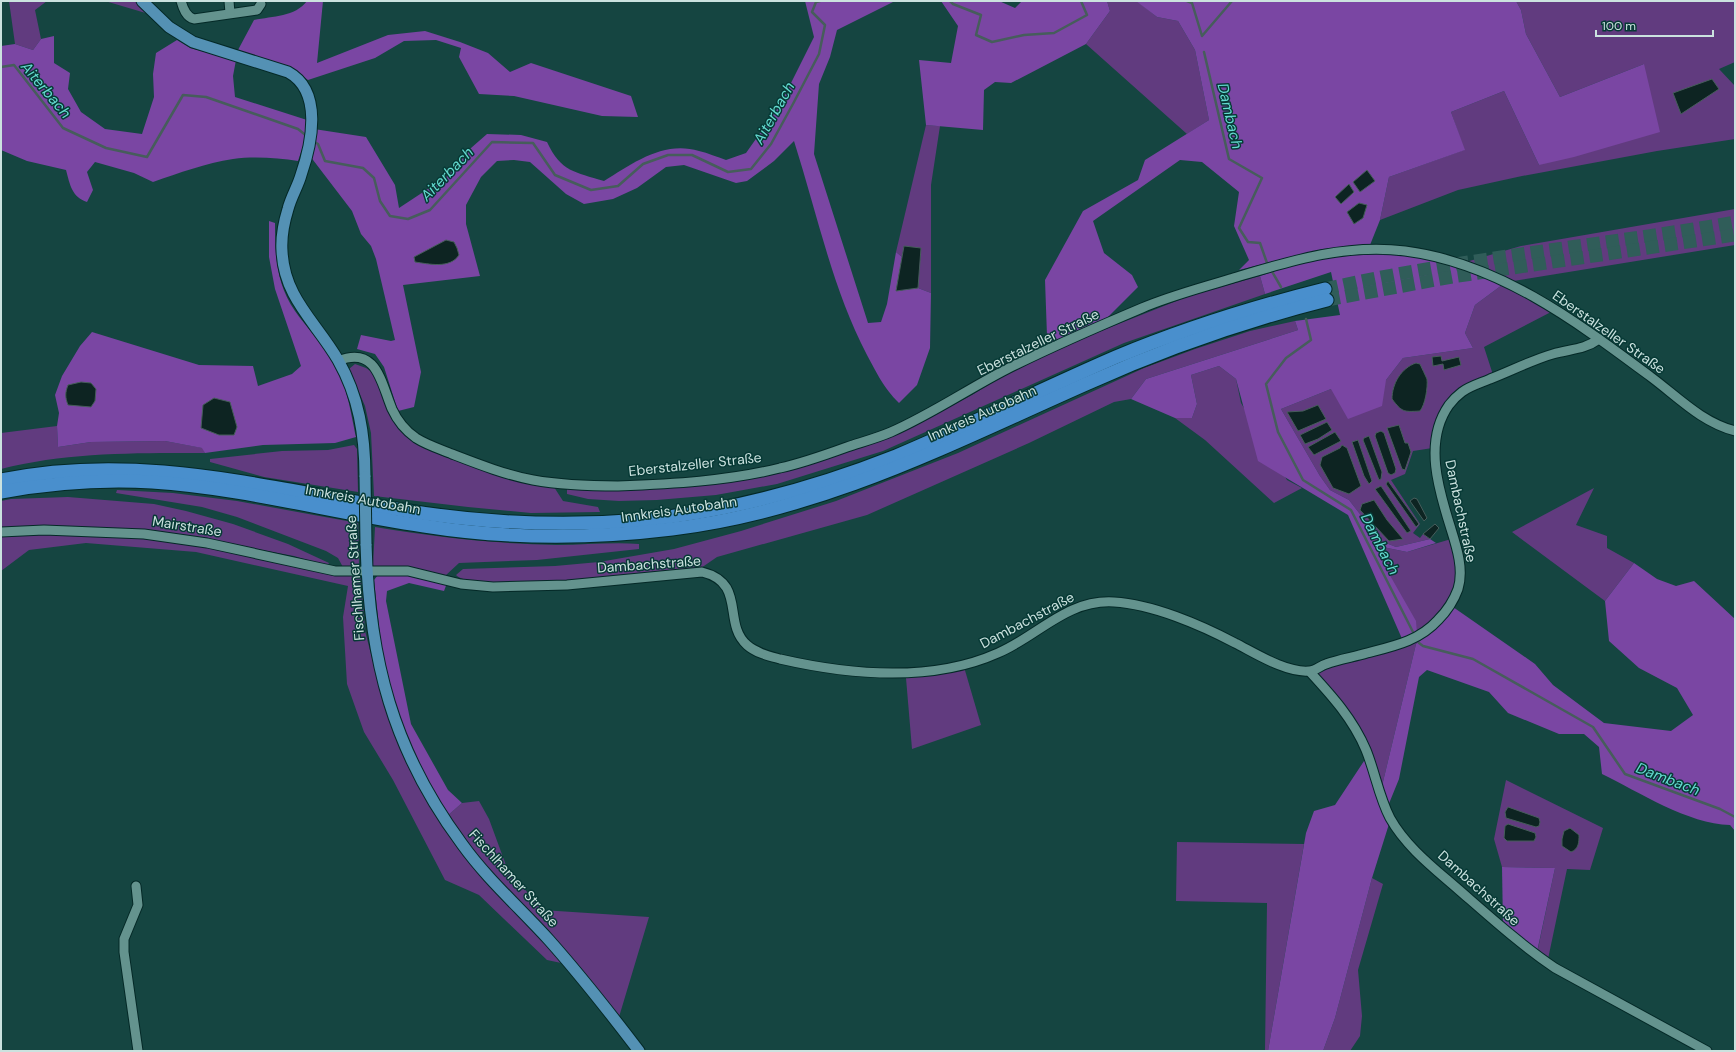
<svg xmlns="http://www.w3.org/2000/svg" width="1736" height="1052" font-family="'DM Sans',sans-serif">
	<rect width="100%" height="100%" fill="#154541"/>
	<!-- green -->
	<g fill="#613b7f">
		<path d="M9 1H47L35 10 41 39 33 50 15 44Z"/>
		<path d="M105 1H135L149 14Z"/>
		<path d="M1107 1H1137L1157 17 1178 21 1195 50 1209 120 1187 134 1086 44 1110 11Z"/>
		<path d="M1516 1H1735V62L1719 69 1735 86V139L1657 151 1522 176 1458 190 1380 220 1389 177 1464 150 1451 112 1504 91 1539 165 1644 64 1560 97 1526 34 1521 10Z"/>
		<path d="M926 125 940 126 931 185V293L918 288 920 248 904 246 902 257 896 252Z"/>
		<path d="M1735 209V245L1513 281 1466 262 1521 246Z"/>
		<path d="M1260 276 1265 294 1124 343 883 451 777 484 716 495 657 500 619 501 588 499 567 494V487L742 479 812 464 921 422 972 395 1009 372 1053 350 1189 296Z"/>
		<path d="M1502 285 1551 312 1484 347 1495 381C1486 385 1475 388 1466 393 1447 403 1443 429 1439 447L1413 451 1405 474 1391 480 1420 524 1413 533 1420 538 1423 534 1430 539 1396 547 1381 541 1349 500 1330 490 1320 476 1281 409 1331 389 1386 380 1403 358 1473 348 1465 333 1475 305Z"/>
		<path d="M1295 321 1298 330 1146 379 1131 399 1114 402 1029 443 867 515 717 557 701 568C661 570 479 597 456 575L463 569 555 566 599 562 674 549 741 531 836 501 958 453 1144 368 1195 349 1250 331Z"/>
		<path d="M355 364 366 368 379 377 389 414 408 436 440 455 499 476 554 487 563 501 598 507 600 512 531 513 468 507 374 496 371 433 365 406 349 369Z"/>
		<path d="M1219 366 1236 379 1241 403 1287 480 1302 488 1274 503 1205 440 1175 418H1192L1197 404 1191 375Z"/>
		<path d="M57 426 58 447 91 442 165 441 203 448 205 453C137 453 67 452 1 469V433Z"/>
		<path d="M354 445 357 449 358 492 264 477 210 462V459L282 451 328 450Z"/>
		<path d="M1594 488 1576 525 1607 536V548L1634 563 1605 601 1512 532Z"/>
		<path d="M117 490 173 493 237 501 358 523 359 565 355 568 344 569 338 558 326 551 237 517 202 507 116 493Z"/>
		<path d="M68 497 154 504 186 511 233 524 288 544 329 563 327 566 294 556 230 544 1 530V501L11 499Z"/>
		<path d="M375 527C435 537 496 544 557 545 585 545 612 542 639 544V549L537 560 459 563 445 576 409 567 373 566Z"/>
		<path d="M70 532 200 543 361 578 365 631 381 693 423 794 458 849 491 886 566 964 547 960 479 895 445 880 393 780 364 732 347 684 343 617 348 586 196 552 86 543 29 550 1 571V535Z"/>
		<path d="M1458 537 1464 576 1434 629 1416 644 1382 786 1363 738 1344 705 1310 667 1403 641 1388 572 1378 546 1407 552Z"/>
		<path d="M964 667 981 725 912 749 906 678Z"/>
		<path d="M1506 780 1603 828 1590 870 1567 869 1548 959 1536 958 1555 868 1502 867 1494 839Z"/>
		<path d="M479 801 489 819 507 868 542 910 649 917 619 1017 581 968 496 879 446 817 462 803Z"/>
		<path d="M1177 842 1304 844 1268 1051H1265L1267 903 1176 901Z"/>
		<path d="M1372 878 1383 884 1358 970 1362 1016 1360 1036 1350 1051H1323L1335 1018Z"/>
	</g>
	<!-- forest -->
	<g fill="#7a46a3" fill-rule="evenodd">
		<path d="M307 1H323L317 63 388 35 425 31 460 42 488 53 510 72 531 63 631 96 638 117 602 116 514 96 479 94 459 57 461 48 436 40 404 41 375 58 308 80 295 70 238 50 254 20C273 16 295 17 307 1Z"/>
		<path d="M805 1H895L837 30 830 57 819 84 814 154 868 323 881 322 887 304 896 252 902 257 896 291 918 288 931 293 930 348 917 385 899 403C883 387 878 375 867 355 832 288 817 213 794 141L774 161 747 181 736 183 684 165 666 167 637 188 613 199 584 204 566 194 530 162 514 160 497 161 481 177 466 205V224L480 276 403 285 421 372 414 407 398 411 384 367 375 354 357 349 361 335 391 341 395 340 376 259 371 246 361 234 352 211 310 156 314 129 366 137 395 185 399 208 449 175 471 148 487 134 521 135 547 142C561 172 575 172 604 181 633 163 664 140 699 151 708 153 717 157 726 160L746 153 780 105 814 37Z"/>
		<path d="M941 1H999L1015 8 1022 1H1107L1110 11 1086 44 1011 83 995 82 984 90 983 130 926 125 919 60 951 63 958 26Z"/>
		<path d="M1136 1H1516L1521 10 1526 34 1560 97 1644 64 1660 132 1574 157 1539 165 1504 91 1451 112 1465 150 1389 177 1380 220 1370 245 1323 249 1239 270 1249 260 1234 226 1239 192 1202 162 1180 160 1093 221 1104 253 1132 275 1138 287 1103 322 1050 344 1047 336 1045 280 1083 211 1138 180 1145 160 1209 120 1195 50 1178 21 1157 17ZM1367 205 1363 218 1354 224 1347 212Z"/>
		<path d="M54 36V63L70 73 68 89 81 112 105 129 142 134 154 97 153 74 156 53 177 40 190 48 236 60 233 76 235 97 307 120 304 143 298 161C278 158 254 156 233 159 206 163 179 173 153 182L134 173 95 162 87 172 93 190 87 202C72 197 70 185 66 170L27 161 1 150V46L15 44 33 50 41 39Z"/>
		<path d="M269 221 275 223C275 254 276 284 295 311 306 327 321 342 332 359 346 380 351 413 356 437L335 443 263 445 205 453 202 448 165 441 91 442 58 447 57 426 59 413 55 395 62 376 80 346 92 332 199 365 253 366 258 386 292 374 301 366 275 289 269 257Z"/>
		<path d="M1380 253 1424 258 1460 268 1502 285 1475 305 1465 333 1473 348 1403 358 1386 380 1382 406 1348 419 1331 389 1281 409 1320 476 1330 490 1349 500 1381 541 1396 547 1430 539 1436 543 1407 552 1378 546 1388 572 1416 621 1417 634 1403 641 1348 515 1258 461 1236 379 1219 366 1191 375 1197 404 1192 418H1175L1131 399 1146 379 1298 330 1295 321 1340 315 1331 272 1265 294 1260 276 1306 261 1341 254Z"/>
		<path d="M1634 563 1657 579 1676 586 1694 581 1735 619V831L1730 825C1688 824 1639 792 1602 774L1599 747 1584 734H1559L1508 713 1489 692 1427 670 1419 677 1399 779 1388 806 1382 786 1416 644 1434 629 1453 607 1535 664 1553 685 1604 723 1671 731 1693 715 1677 688 1639 668 1609 641 1605 601Z"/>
		<path d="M378 575H411L447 583 444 591 409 583 387 591 386 601 411 724 448 790 462 803 446 817 421 772 398 717 383 663 374 580Z"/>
		<path d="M1366 758 1389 824 1372 878 1335 1018 1323 1051H1268L1306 833 1314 811 1335 805Z"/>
		<path d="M1502 867 1555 868 1537 952 1503 926Z"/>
	</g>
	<!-- water -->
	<g fill="#0d2422" stroke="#465d5b">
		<path d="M1712 79 1719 89 1681 114 1673 93Z"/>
		<path d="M1367 170 1375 181 1360 192 1353 182Z"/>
		<path d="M1349 184 1354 192 1341 204 1335 197Z"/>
		<path d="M1359 203 1367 205 1363 218 1354 224 1347 212Z"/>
		<path d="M446 240 454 242 457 248 459 255C450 269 429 264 415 262L414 257Z"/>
		<path d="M904 246 921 248 918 288 896 291Z"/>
		<path d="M1441 356 1442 361 1459 357 1461 365 1444 370 1443 364 1433 366 1432 357Z"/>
		<path d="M1416 363 1420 364C1422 369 1425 374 1427 379 1428 388 1425 405 1420 411 1403 412 1402 412 1392 399 1392 384 1401 368 1416 363Z"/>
		<path d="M81 382 91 383 96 389 95 401 91 407 68 405C65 397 65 393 68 385Z"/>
		<path d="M214 398 230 402 237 427 234 435H219L201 428 203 405Z"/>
		<path d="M1318 405 1326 419 1298 431 1287 412 1303 411Z"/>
		<path d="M1327 422 1332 430 1318 439 1305 444 1300 435Z"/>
		<path d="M1399 425 1405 443H1408L1411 452 1405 470 1402 469 1387 428Z"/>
		<path d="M1381 431 1384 433 1396 469 1395 473 1391 475 1388 473 1375 436 1376 433Z"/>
		<path d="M1335 432 1341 441 1314 455 1308 447Z"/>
		<path d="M1369 436 1382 472 1381 479 1379 480 1363 440 1364 438Z"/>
		<path d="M1358 440 1372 481 1369 484 1364 476 1352 442Z"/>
		<path d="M1342 445 1347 448 1361 486 1349 494 1333 488 1320 465 1322 457 1340 448Z"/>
		<path d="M1388 481 1419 524 1416 527 1386 484Z"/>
		<path d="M1381 486 1411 531 1407 533 1375 489Z"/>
		<path d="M1414 498 1417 499 1427 518 1424 521 1410 501Z"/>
		<path d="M1374 500 1387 520 1403 539 1389 541 1360 510 1362 504Z"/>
		<path d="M1435 524 1439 528 1430 539 1423 534Z"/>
		<path d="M1508 807 1539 818 1540 822 1539 826 1536 827 1506 818 1505 812Z"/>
		<path d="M1508 824 1535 833 1536 837 1534 841H1507L1504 838 1505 826Z"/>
		<path d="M1570 828 1579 835C1579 842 1579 849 1571 852L1562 846V839L1564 831Z"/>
	</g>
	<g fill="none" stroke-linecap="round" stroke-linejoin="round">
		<!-- stream -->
		<g stroke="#465d5b" stroke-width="2.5">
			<path d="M950 1 953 4 981 15 976 35 992 42 1024 35 1054 33 1087 15 1081 1"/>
			<path d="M1187 1 1192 3 1202 36 1232 1"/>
			<path d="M1204 52 1229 159 1262 178 1239 228 1248 242 1260 243 1267 263 1281 287"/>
			<path d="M1 67 14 65 63 128 106 148 147 157 183 95 206 97 298 129 308 137"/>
			<path d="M313 141 318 144 325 161 363 168 374 178 380 201 390 216 408 219 430 210 492 142 533 143 555 175 591 190 618 186 643 164 668 155H692L728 172 751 169 771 144 794 102 819 54 825 25 812 12 816 2 820 1"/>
			<path d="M1306 319 1311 340 1286 358 1266 384 1278 432 1303 480 1351 510 1414 634"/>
			<path d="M1419 643 1423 646 1473 659 1593 727 1625 774 1720 809 1735 817"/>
		</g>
		<!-- highway-tunnel -->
		<g stroke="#305d59" stroke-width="13" stroke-dasharray="13 6" stroke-linecap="butt">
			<path d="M1325 289C1460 258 1598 246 1735 222"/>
			<path d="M1327 300 1452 277 1735 235"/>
		</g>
		<!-- minor casing -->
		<g stroke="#042927" stroke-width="11">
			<g id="minor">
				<path d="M181 1C183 8 186 17 194 19L257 10 261 4"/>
				<path d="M229 1 230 13"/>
				<path d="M338 361C377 345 381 383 392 409 397 420 406 431 416 438 427 445 440 449 452 454 478 464 506 475 533 480 561 485 590 486 618 486 672 484 728 481 780 468 803 463 825 455 847 447 862 442 877 438 891 432 932 414 968 389 1007 369 1051 347 1097 327 1142 308 1170 296 1201 288 1230 279 1287 262 1345 243 1405 251 1499 263 1577 322 1651 377 1678 397 1701 422 1735 431"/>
				<path d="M1 532 44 530 144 534 207 543 335 571H408L461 584 493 587 567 585 702 572C747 583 722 623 747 645 756 653 769 656 780 659 850 675 931 683 998 653 1038 636 1067 599 1114 602 1152 604 1201 625 1235 643 1255 653 1286 673 1309 671 1315 671 1320 666 1326 664 1339 659 1354 657 1367 653 1394 646 1419 641 1438 620 1446 612 1454 600 1458 589 1464 570 1457 548 1451 529 1439 491 1423 442 1449 405 1452 401 1458 395 1462 392 1470 386 1481 383 1490 379 1511 371 1532 360 1553 354 1570 349 1584 350 1599 339"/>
				<path d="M1310 672C1332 696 1353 719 1366 750 1375 772 1379 797 1390 818 1406 847 1435 869 1459 890 1490 917 1521 945 1555 968L1707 1051"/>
				<path d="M136 886 138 905 124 939V952L138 1051"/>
			</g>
		</g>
		<!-- major casing -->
		<g stroke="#042927" stroke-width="13">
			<g id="major">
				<path d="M142 1 169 27 193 42 288 72C323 91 312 143 301 175 298 186 291 197 288 209 284 222 281 237 282 251 284 298 316 322 338 360 359 397 365 435 365 477"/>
				<path d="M366 544C369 659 393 751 462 844 487 879 520 908 549 940 581 976 610 1013 639 1051"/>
			</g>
		</g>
		<!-- highway casing -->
		<g stroke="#042927" stroke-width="15">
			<g id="highway">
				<path d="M1 480C138 452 262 487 396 509 478 523 560 527 643 520 730 511 815 488 896 456 970 425 1042 389 1116 357 1183 329 1253 307 1325 289"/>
				<path d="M1 492C51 483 101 479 152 482 244 488 334 513 424 526 506 539 590 539 672 529 824 510 948 445 1086 384 1164 349 1244 321 1327 300"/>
			</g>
		</g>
		<!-- minor -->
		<use href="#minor" stroke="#64938e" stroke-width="9"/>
		<!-- major -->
		<use href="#major" stroke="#5491b4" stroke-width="11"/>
		<!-- highway -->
		<use href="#highway" stroke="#498fcd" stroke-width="13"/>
		<!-- major-bridge casing -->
		<g stroke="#042927" stroke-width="13" stroke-linecap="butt">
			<path id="major-bridge" d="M365 477 366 544"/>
		</g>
		<!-- major-bridge -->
		<use href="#major-bridge" stroke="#5491b4" stroke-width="11"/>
	</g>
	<g text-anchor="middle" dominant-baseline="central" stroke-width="3" stroke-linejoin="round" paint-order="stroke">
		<!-- street labels -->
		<g font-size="14" fill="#cbe2df" stroke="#073a36">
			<text transform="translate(1609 332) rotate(35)">Eberstalzeller Straße</text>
			<text transform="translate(1038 342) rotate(-26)">Eberstalzeller Straße</text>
			<text transform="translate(982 413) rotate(-24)">Innkreis Autobahn</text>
			<text transform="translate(695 464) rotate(-6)">Eberstalzeller Straße</text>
			<text transform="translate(363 499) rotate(10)">Innkreis Autobahn</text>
			<text transform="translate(679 509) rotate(-8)">Innkreis Autobahn</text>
			<text transform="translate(1461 511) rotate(78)">Dambachstraße</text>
			<text transform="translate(187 526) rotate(9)">Mairstraße</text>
			<text transform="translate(649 564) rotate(-4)">Dambachstraße</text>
			<text transform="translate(355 578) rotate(-94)">Fischlhamer Straße</text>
			<text transform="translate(1027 620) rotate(-28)">Dambachstraße</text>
			<text transform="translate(514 878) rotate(48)">Fischlhamer Straße</text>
			<text transform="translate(1479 888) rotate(42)">Dambachstraße</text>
		</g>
		<!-- water labels -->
		<g font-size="15" font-style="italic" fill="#64dad0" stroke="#073a36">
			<text transform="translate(46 90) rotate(50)">Aiterbach</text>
			<text transform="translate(774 113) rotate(-61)">Aiterbach</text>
			<text transform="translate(1230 116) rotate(77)">Dambach</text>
			<text transform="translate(447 174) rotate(-46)">Aiterbach</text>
			<text transform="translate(1380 544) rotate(63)">Dambach</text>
			<text transform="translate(1668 779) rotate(21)">Dambach</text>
		</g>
	</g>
	<!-- border -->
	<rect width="1736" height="1052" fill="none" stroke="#cbe2df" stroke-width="4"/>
	<!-- scale -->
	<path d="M1596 30v6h117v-6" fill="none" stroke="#cbe2df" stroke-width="2"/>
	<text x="1602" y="30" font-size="12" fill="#cbe2df" stroke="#073a36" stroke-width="3" paint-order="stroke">100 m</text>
</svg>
